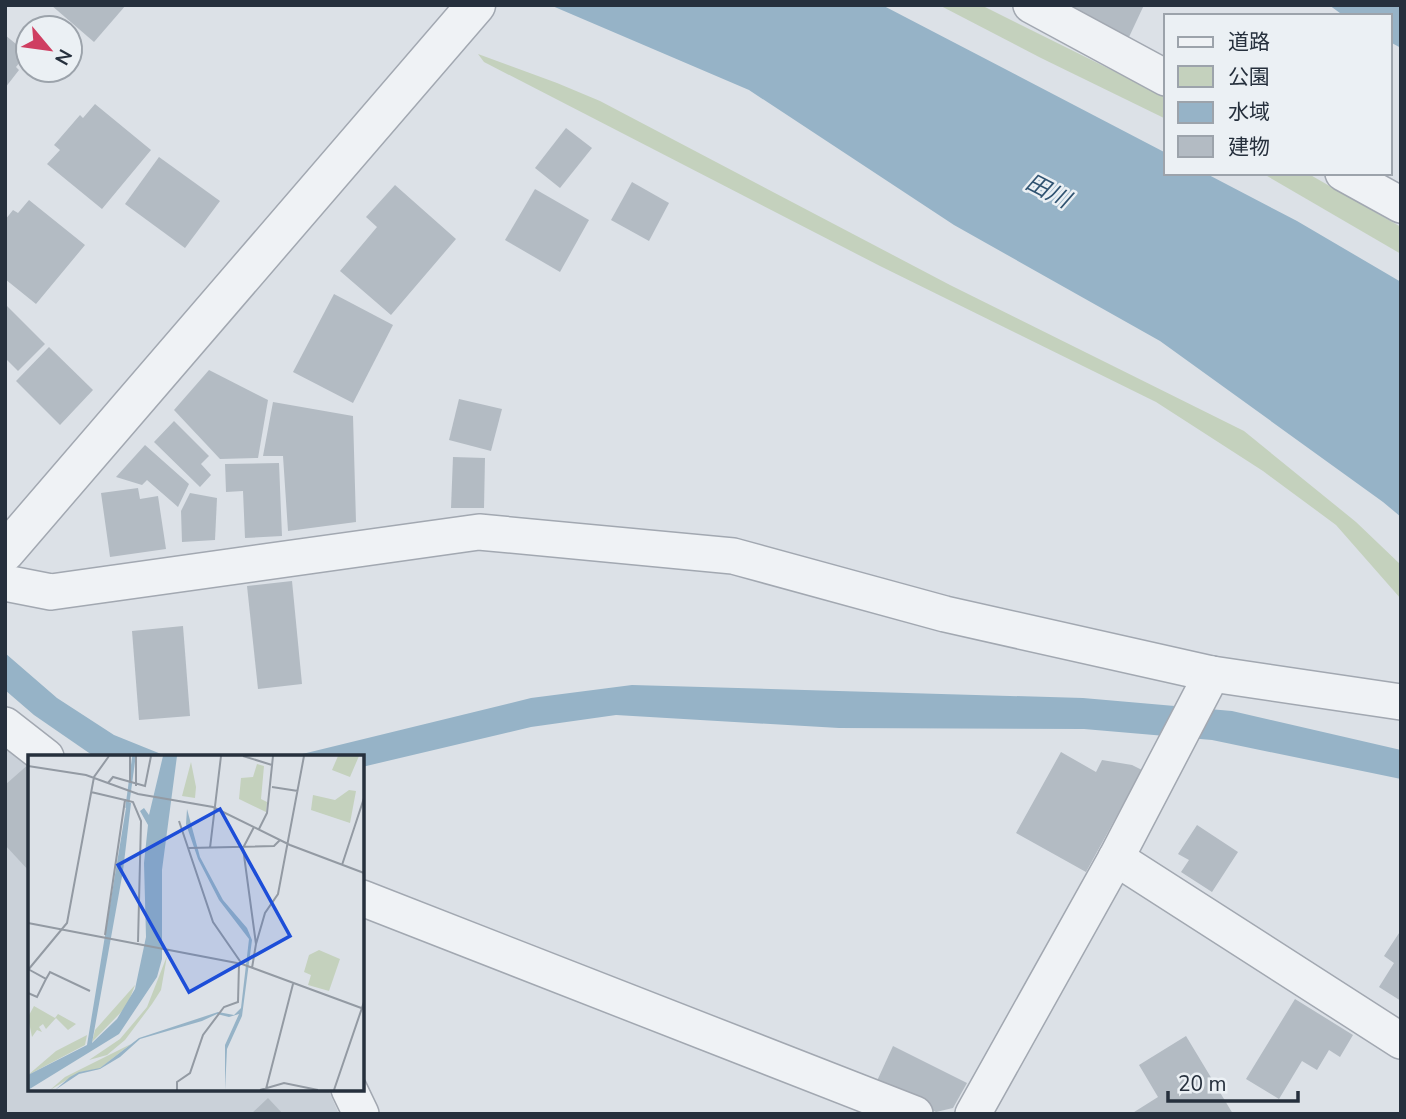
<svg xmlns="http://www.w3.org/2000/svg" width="1406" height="1119" font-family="'Nunito Sans','Noto Sans JP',sans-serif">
	<rect width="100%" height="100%" fill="#dce1e7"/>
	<!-- built -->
	<path fill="#cad1d9" d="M5 741 30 762V1089H328L339 1114H5Z"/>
	<!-- green -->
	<g fill="#c4d1bd">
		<path d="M939 5H981L1166 97V119L1041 58Z"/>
		<path d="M478 54 557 83 600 101 950 285 1244 431 1356 522 1401 565V599L1336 525 1263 471 1156 402 880 266 484 62Z"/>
		<path d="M1262 173H1307L1401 227V254Z"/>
	</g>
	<!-- water -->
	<g fill="#96b3c7">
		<path d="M550 5H882L1166 153V173H1205L1297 221 1401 282V517L1383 502 1160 341 954 225 749 90Z"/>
		<path d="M1329 5H1401V48L1390 42V16H1344Z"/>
		<path d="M5 653 57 698 114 735 166 756 172 757H95L92 755 34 715 5 690Z"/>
		<path d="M632 685 1083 698 1232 711 1401 750V779L1212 740 1084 729 839 728 616 715 531 727 362 767V757H290L531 698Z"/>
	</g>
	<!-- building -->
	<g fill="#b3bbc3">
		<path d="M51 5H126L94 42Z"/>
		<path d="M1062 5H1144L1129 37Z"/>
		<path d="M5 35 27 53 16 67 19 70 5 88Z"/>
		<path d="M95 104 151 150 102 209 47 164 60 150 54 145 80 115 83 118Z"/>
		<path d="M566 128 592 148 560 188 535 168Z"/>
		<path d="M159 157 220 201 185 248 125 204Z"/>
		<path d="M632 182 669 203 649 241 611 220Z"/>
		<path d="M395 185 456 239 391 315 340 271 377 227 366 217Z"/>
		<path d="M535 189 589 220 560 272 505 240Z"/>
		<path d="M29 200 85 245 36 304 5 279V220L13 210 18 213Z"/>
		<path d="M334 294 393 325 353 403 293 372Z"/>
		<path d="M5 304 45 344 18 371 5 358Z"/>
		<path d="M49 347 93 390 60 425 16 381Z"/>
		<path d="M209 370 268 400 258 458 220 459 174 410Z"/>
		<path d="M459 399 502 409 491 451 449 440Z"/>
		<path d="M273 402 353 416 356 522 288 531 283 456H263Z"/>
		<path d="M174 421 209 456 201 464 211 475 200 487 154 442Z"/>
		<path d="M145 445 189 484 178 507 147 480 142 485 116 477Z"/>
		<path d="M453 457 485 458 484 508H451Z"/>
		<path d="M279 463 282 536 245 538 243 491 226 492 225 464Z"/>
		<path d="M138 488 140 499 158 496 166 549 110 557 101 493Z"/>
		<path d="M190 493 217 498 215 540 182 542 181 511Z"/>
		<path d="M292 581 302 684 258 689 247 586Z"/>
		<path d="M183 626 190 716 139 720 132 631Z"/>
		<path d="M1061 752 1096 772 1102 760 1132 765 1142 770 1086 872 1016 833Z"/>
		<path d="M30 763V872L5 845V785Z"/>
		<path d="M1197 825 1238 852 1212 892 1181 872 1189 860 1178 854Z"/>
		<path d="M1401 930V1001L1379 987 1394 963 1384 956Z"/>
		<path d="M1295 999 1353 1035 1340 1057 1329 1050 1317 1070 1302 1061 1279 1099 1246 1079Z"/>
		<path d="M1186 1036 1233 1114H1131L1158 1097 1139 1065Z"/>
		<path d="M893 1046 967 1083 953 1108 936 1112 876 1083Z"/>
		<path d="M268 1098 283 1114H251Z"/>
	</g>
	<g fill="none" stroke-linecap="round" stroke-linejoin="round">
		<!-- minor casing -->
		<g stroke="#a2a8b1" stroke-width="38">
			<g id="minor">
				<path d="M1031 5 1166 78"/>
				<path d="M1343 173 1401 205"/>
				<path d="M5 583 51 592 479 532 733 556 945 614 1212 674 1401 702"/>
				<path d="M5 725 46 757"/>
				<path d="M1116 858 1401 1041"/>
				<path d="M362 898 915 1114"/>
				<path d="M349 1089 361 1114"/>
				<path d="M973 1114 1116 858 1212 674"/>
			</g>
		</g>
		<!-- tertiary casing -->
		<g stroke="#a2a8b1" stroke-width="41">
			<path id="tertiary" d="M5 552 476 5"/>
		</g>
		<!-- minor -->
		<use href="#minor" stroke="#eff2f5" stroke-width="35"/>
		<!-- tertiary -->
		<use href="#tertiary" stroke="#eff2f5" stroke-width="38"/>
	</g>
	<g text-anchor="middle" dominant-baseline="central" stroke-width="5" stroke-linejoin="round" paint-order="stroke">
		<!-- water labels -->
		<g font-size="23" font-style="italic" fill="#305371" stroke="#ebf0f4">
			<text transform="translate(1048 191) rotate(27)">田川</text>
		</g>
	</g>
	<!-- overview -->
	<g transform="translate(28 755)">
		<rect width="336" height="336" fill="#dce1e7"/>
		<path d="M310 1H331L322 22 304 15ZM163 7 168 32 167 43 154 41ZM229 9 236 11 233 44 239 47 238 57 211 44 213 23 225 22ZM321 35 328 36 322 68 283 55 285 40 307 45ZM291 195 312 204 301 236 280 230 283 220 276 217 281 200ZM139 201 133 235 124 249 97 285 79 300 61 305 92 284 119 252ZM107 230 99 251 64 287 67 275ZM6 251 27 263 30 259 48 269 40 275 28 263 18 274 15 269 11 272 14 277 9 275 4 282 0 262ZM59 280 57 290 0 320 28 296ZM103 289 71 314 52 317 22 335 37 322Z" fill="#c4d1bd"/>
		<path d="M135 1H149L134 115V204L129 222 91 279 0 335V320L59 290 99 47 103 48 95 116 64 288 89 264 107 234 118 182 116 108 120 70 112 56 116 53 121 60ZM159 54 172 102 195 145 219 173 224 185 214 261 199 294 197 335V290L211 259 201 262 189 259 174 266 112 284 92 302 72 314 51 319 27 335 42 322 51 317 72 313 111 283 190 257 206 260 213 253 221 184 191 145 170 104 158 69Z" fill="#96b3c7"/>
		<path fill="none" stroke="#96b3c7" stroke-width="3.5" d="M99 53 106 1"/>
		<path fill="none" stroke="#939aa3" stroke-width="2" d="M215 1 244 10M0 11 58 20 110 39 185 52 262 90 336 118M80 28 85 22 117 31 123 1M102 28V1M108 31V1M244 32 270 36M63 37 97 45 77 180M97 45 105 47 113 66 110 187M151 66 185 167 214 209M231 74 239 58 245 1M161 93 246 91 252 85M182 93 193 1M314 110 336 43M0 168 214 209 336 254M228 189 237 158 250 139 276 1M224 213 228 189 215 93 226 72M0 214 18 224 9 242 0 238M0 215 39 168 66 22 81 1M18 224 22 217 62 236M238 334 265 229M149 335V327L162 318 175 280 196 252 210 247 211 209M232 335 256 328 290 335M306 335 336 247"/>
		<path fill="#1d4ed8" fill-opacity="0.15" stroke="#1d4ed8" stroke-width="3.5" d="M192 54 262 181 161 237 90 110Z"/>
		<rect width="336" height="336" fill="none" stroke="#26303d" stroke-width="3.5"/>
	</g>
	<!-- border -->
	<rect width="1406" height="1119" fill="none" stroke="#26303d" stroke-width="14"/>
	<!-- legend -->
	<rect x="1164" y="14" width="228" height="161" fill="#ebf0f4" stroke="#9ca3ab" stroke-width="2"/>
	<rect x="1178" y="37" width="35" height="10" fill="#eff2f5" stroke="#9ca3ab" stroke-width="2"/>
	<text x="1228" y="49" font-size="21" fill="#26303d">道路</text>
	<rect x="1178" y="66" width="35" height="21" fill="#c4d1bd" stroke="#9ca3ab" stroke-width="2"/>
	<text x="1228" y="84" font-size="21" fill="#26303d">公園</text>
	<rect x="1178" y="102" width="35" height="21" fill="#96b3c7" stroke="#9ca3ab" stroke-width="2"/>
	<text x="1228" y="119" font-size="21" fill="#26303d">水域</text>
	<rect x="1178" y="136" width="35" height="21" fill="#b3bbc3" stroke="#9ca3ab" stroke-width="2"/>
	<text x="1228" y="154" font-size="21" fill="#26303d">建物</text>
	<!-- north arrow -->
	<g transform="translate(49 49) rotate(119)"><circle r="33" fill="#ebf0f4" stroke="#9ca3ab" stroke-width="2"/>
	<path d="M0-5L12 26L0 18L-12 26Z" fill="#cf3e61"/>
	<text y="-10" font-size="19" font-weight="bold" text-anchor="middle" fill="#26303d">N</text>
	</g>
	<!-- scale -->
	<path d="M1168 1091v10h130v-10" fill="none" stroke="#26303d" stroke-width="3.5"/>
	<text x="1178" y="1091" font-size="21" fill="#26303d" stroke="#ebf0f4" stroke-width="5" paint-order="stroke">20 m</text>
</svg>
